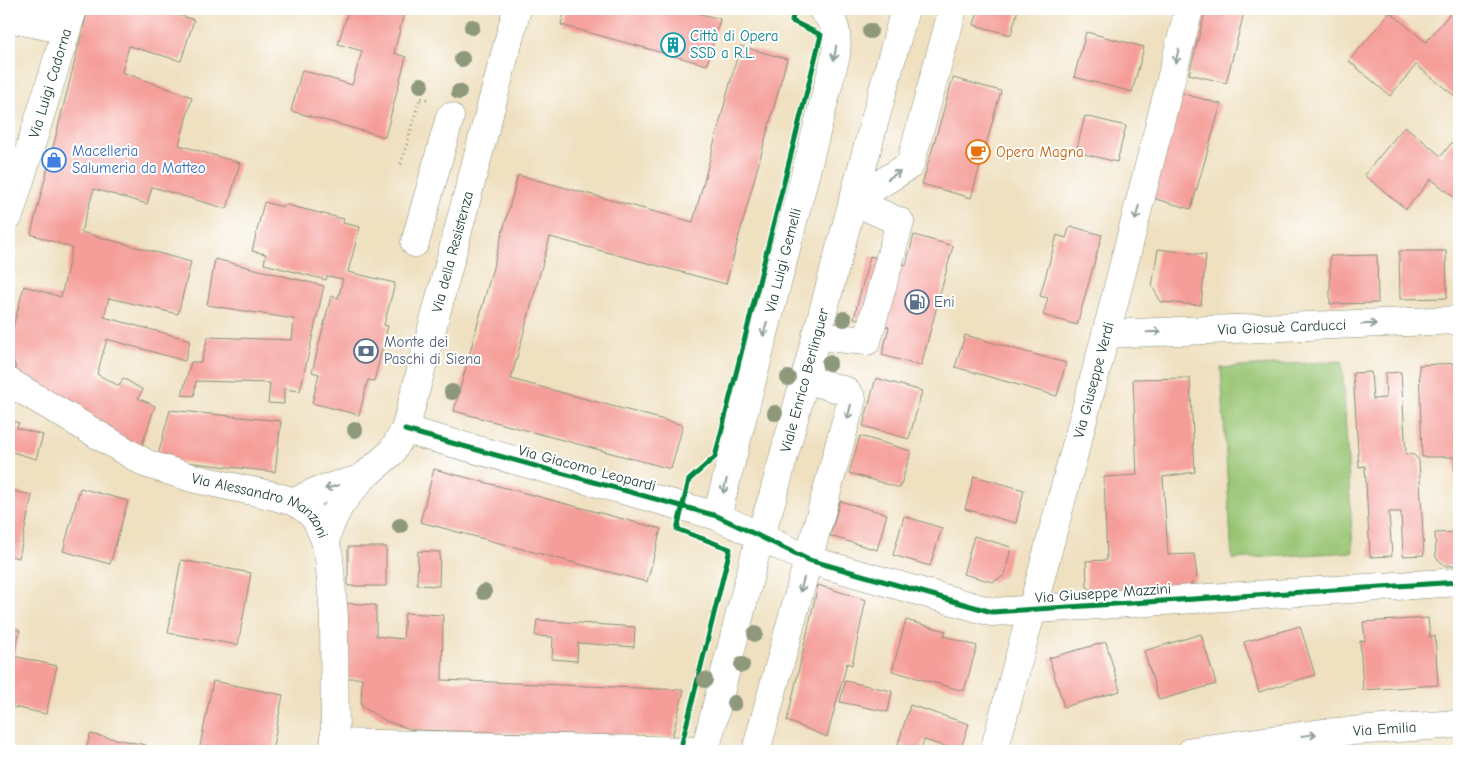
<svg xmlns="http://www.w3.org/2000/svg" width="1468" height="760" font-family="'Comic Neue',sans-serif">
	<rect width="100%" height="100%" fill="#fff"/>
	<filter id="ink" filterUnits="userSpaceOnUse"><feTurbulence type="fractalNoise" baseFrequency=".02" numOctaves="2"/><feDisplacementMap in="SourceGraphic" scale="10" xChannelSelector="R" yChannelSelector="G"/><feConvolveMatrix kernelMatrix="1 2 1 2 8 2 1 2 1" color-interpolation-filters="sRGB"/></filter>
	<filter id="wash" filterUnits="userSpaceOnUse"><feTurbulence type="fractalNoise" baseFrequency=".0096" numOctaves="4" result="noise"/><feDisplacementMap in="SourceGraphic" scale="20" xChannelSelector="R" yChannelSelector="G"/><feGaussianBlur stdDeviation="1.12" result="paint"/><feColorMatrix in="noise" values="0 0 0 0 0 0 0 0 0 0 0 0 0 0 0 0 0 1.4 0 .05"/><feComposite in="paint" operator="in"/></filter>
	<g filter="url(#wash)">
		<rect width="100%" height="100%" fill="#efe0c0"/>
		<!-- green -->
		<path fill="#99c573" stroke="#5c8154" d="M1342 361 1353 552 1232 559 1221 368Z"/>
		<g id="blocks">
			<!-- building -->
			<g fill="#f59e99">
				<path d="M88 9H161L194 20 181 61 129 46 122 72 192 97 179 145 240 163 227 209 152 187 147 204 94 189 81 232 191 262 178 314 109 298 104 317 190 340 185 361 107 339 97 374 119 386 123 378 143 390 138 398 155 406 140 451 17 374 9 342 24 286 61 297 72 248 31 234Z"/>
				<path d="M349 9H405L394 53 406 57 385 137 291 111 302 70 352 85 362 51 338 44Z"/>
				<path d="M565 9H682L720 19 707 65 561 25Z"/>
				<path d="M979 9H1018L1011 35 974 25Z"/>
				<path d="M1206 9H1245L1226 83 1189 74Z"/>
				<path d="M1453 10 1459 16V95L1457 98 1416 65 1390 96 1349 61 1390 12 1426 42Z"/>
				<path d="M1086 32 1144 47 1132 92 1074 77Z"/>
				<path d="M740 46 787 59 726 284 550 237 511 379 683 425 671 469 454 411 518 175 693 222Z"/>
				<path d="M953 78 1001 91 971 198 922 184Z"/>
				<path d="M1181 93 1221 104 1191 209 1152 198Z"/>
				<path d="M1085 116 1126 126 1117 162 1076 152Z"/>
				<path d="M1405 126 1441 156 1459 134V201L1431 179 1406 209 1364 175Z"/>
				<path d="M264 202 283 207V204L344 219 343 223 360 227 348 272 395 283 384 325 388 326 374 381 368 380 359 415 312 403 319 374 312 372 331 296 338 298 343 279 327 276 326 280 264 264 266 254 252 251Z"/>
				<path d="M1070 226 1102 235 1077 325 1043 315 1048 298 1040 296 1057 235 1066 238Z"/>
				<path d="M914 235 953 246 921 366 882 355 889 327 854 318 870 256 906 265Z"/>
				<path d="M1158 249 1206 255 1201 305 1161 302 1152 286Z"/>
				<path d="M1399 251H1446L1447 298 1400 299Z"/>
				<path d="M1377 255 1378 303 1330 304V256Z"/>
				<path d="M215 259 324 286 300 391 284 389V404L268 403 270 383 196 381 194 396 182 395 191 362H201L208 337 292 340 294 319 207 305Z"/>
				<path d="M965 335 1066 363 1057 396 955 367Z"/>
				<path d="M1459 363V506H1458L1454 457H1422L1419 365Z"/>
				<path d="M1371 372 1373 399 1386 398 1385 373 1401 372 1406 454 1414 455 1419 460 1424 555 1403 556 1401 512H1389L1392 556 1370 557 1365 466 1359 467 1353 373Z"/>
				<path d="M876 378 922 391 909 439 863 426Z"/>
				<path d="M1190 378 1195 472 1163 477 1168 555 1194 554 1197 576 1189 587 1098 594 1087 587 1086 561 1107 560 1104 477 1137 475 1133 379Z"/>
				<path d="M170 410 281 421 275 472 157 459Z"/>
				<path d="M9 420 19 423 17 428 43 435 36 459 9 451Z"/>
				<path d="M860 436 911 451 900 488 849 473Z"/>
				<path d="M434 469 661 529 647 582 420 522Z"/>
				<path d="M974 476 1024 490 1016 523 965 509Z"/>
				<path d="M80 488 128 501 110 564 63 551Z"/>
				<path d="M9 490 32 495 19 558 9 556Z"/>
				<path d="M840 501 887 514 877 550 830 536Z"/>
				<path d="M904 516 942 528 930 566 893 555Z"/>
				<path d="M1459 532V565L1446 566 1436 558 1435 533Z"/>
				<path d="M974 536 1011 547 1005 575 993 582 963 574Z"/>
				<rect x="348" y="547" width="38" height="39"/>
				<path d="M418 551 440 552 439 586 417 585Z"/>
				<path d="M181 560 251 573 238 645 168 633Z"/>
				<path d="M818 585 866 600 852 665 847 663 827 737 787 721Z"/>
				<path d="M345 603 376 605V636L403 639 405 613 443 615 442 680 684 690 672 737 413 730 386 721 361 706 362 678H348Z"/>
				<path d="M1428 618 1430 637 1435 636 1438 685 1363 690 1360 641H1365L1363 622Z"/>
				<path d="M537 620 635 627 634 647 578 643 577 661 552 659 553 637 535 636Z"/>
				<path d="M906 620 946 631 944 636 977 646 964 691 892 671Z"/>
				<path d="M1300 626 1315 675 1259 692 1244 642Z"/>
				<path d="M9 628 20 630 14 656 57 666 46 714 9 706Z"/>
				<path d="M1201 634 1216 684 1159 700 1144 651Z"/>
				<path d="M1106 642 1120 691 1064 707 1049 658Z"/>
				<path d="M213 681 283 695 272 751H199Z"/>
				<path d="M845 681 892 691 888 712 840 702Z"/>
				<path d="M910 705 969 724 960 751 924 740 920 751 898 744Z"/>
				<path d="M90 734 146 745 144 751H86Z"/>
			</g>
		</g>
	</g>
	<g filter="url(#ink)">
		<use href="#blocks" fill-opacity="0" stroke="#878e7a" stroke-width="1"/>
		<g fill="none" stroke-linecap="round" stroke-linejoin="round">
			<!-- minor casing -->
			<g stroke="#878e7a" stroke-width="29">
				<g id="minor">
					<path d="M9 18 66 30"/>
					<path d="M853 201 910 165 953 9"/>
					<path id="s1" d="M9 216 73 9"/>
					<path d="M415 243 450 117"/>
					<path id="s2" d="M1106 334 1459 320"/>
					<path d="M816 336 867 341 900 222 853 201"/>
					<path id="s3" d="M9 382 147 464 192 478 270 495 295 502 307 510 316 519 325 540 329 557 334 617 335 751"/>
					<path d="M405 430 717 516 809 560 992 612 1459 582"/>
					<path id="s4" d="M361 479 391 453 405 430 517 9"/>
					<path d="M295 502 319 490 361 479 340 505 331 523 325 540"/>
					<path id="s5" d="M717 516 836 55C838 34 837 24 822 9"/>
					<path d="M336 743 693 751"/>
					<path id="s6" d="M705 751 760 536 773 496 905 9"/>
					<path d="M756 751 852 399 846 391 805 379"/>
					<path id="s7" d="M994 751 1106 334 1189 9"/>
					<path id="s8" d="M1192 751 1322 733 1459 724"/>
				</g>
			</g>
			<!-- path -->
			<g stroke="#878e7a" stroke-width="3" stroke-dasharray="1 4" stroke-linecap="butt">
				<path d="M792 21 800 25"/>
				<path d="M401 164 420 98 431 100"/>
			</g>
			<!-- minor -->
			<use href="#minor" stroke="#fff" stroke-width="28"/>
			<!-- cycleway casing -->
			<g stroke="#fff" stroke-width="8">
				<g id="cycleway">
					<path d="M405 430 717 516 809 560 992 612 1459 582"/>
					<path d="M680 751 730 549 677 529 689 480 715 457 821 35 792 21 794 9"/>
				</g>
			</g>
			<!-- cycleway -->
			<use href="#cycleway" stroke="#00873e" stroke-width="5"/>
		</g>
		<!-- trees -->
		<g fill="#8e997c">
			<circle cx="472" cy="27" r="8"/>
			<circle cx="870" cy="31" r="8"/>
			<circle cx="462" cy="59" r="8"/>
			<circle cx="421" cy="85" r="8"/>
			<circle cx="459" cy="92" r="8"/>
			<circle cx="844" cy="319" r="8"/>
			<circle cx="829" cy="363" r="8"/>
			<circle cx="788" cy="378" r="8"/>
			<circle cx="452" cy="392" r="8"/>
			<circle cx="775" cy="413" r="8"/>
			<circle cx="355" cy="430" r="8"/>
			<circle cx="400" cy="526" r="8"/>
			<circle cx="484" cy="592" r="8"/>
			<circle cx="755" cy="634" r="8"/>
			<circle cx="742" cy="665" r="8"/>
			<circle cx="705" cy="680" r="8"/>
			<circle cx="734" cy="703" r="8"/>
		</g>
		<!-- one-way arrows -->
		<defs><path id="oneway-shaft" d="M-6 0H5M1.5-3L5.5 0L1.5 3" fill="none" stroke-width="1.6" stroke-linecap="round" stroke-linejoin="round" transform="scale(1.25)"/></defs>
		<g stroke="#8f9e9a">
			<use href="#oneway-shaft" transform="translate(835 53) rotate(99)"/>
			<use href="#oneway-shaft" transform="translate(1177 56) rotate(104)"/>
			<use href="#oneway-shaft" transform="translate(894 175) rotate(-33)"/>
			<use href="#oneway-shaft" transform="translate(1137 213) rotate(104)"/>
			<use href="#oneway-shaft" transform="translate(1369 324) rotate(-2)"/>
			<use href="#oneway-shaft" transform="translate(765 329) rotate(104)"/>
			<use href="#oneway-shaft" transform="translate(1154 332) rotate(-2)"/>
			<use href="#oneway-shaft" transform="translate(849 412) rotate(105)"/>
			<use href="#oneway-shaft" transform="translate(725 486) rotate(104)"/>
			<use href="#oneway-shaft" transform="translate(332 487) rotate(164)"/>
			<use href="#oneway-shaft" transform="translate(802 585) rotate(105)"/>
			<use href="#oneway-shaft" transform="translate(1309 735) rotate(-8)"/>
		</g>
	</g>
	<!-- icons -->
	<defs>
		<g id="building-ring" transform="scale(1.25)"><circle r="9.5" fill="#fff" stroke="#0f9aa8" stroke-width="1.5"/><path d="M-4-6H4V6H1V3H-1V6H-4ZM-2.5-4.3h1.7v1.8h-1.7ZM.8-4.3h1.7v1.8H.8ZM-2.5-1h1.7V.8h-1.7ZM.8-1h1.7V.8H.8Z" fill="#0f9aa8"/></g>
		<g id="cafe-ring" transform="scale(1.25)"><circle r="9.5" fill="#fff" stroke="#e8710a" stroke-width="1.5"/><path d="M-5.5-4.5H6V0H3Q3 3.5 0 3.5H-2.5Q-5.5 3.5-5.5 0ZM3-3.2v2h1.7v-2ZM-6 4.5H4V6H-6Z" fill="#e8710a"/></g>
		<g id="shop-ring" transform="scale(1.25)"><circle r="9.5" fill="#fff" stroke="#3f7fe0" stroke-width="1.5"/><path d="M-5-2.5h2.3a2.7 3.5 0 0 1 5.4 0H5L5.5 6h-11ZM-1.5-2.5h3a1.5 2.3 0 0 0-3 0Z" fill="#3f7fe0"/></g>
		<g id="fuel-ring" transform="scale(1.25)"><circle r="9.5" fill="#fff" stroke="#5c6f8a" stroke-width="1.5"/><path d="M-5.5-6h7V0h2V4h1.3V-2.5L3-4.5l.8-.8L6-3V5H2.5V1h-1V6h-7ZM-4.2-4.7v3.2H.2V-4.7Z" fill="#5c6f8a"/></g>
		<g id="bank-ring" transform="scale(1.25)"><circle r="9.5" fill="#fff" stroke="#5c6f8a" stroke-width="1.5"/><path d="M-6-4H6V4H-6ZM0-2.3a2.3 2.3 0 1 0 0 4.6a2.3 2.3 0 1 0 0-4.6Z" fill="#5c6f8a"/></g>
	</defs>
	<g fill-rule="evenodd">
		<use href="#building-ring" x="673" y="45"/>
		<use href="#cafe-ring" x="978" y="152"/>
		<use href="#shop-ring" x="54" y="160"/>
		<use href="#fuel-ring" x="917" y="302"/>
		<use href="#bank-ring" x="366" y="351"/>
	</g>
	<g text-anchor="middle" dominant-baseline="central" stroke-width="4" stroke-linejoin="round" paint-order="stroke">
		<!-- culture labels -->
		<g font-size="15" fill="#0d838f" stroke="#fff" text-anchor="start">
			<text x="690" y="36">Città di Opera<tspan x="690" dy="17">SSD a R.L.</tspan></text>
		</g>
		<!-- street labels -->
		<g font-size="15" fill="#1f3d34" stroke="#fff">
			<text stroke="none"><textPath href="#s1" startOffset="139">Via Luigi Cadorna</textPath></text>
			<text stroke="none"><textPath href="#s4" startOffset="251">Via della Resistenza</textPath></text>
			<text stroke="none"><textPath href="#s5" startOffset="264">Via Luigi Gemelli</textPath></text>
			<text stroke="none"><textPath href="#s2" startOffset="176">Via Giosuè Carducci</textPath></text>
			<text stroke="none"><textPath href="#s6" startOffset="384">Viale Enrico Berlinguer</textPath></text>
			<text stroke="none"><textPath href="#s7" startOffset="384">Via Giuseppe Verdi</textPath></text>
			<text transform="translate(587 468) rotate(15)">Via Giacomo Leopardi</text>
			<text stroke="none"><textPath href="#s3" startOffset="284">Via Alessandro Manzoni</textPath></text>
			<text transform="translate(1103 593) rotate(-4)">Via Giuseppe Mazzini</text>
			<text stroke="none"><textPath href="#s8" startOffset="194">Via Emilia</textPath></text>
		</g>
		<!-- shop labels -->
		<g font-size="15" fill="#366cbe" stroke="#fff" text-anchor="start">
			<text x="72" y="151">Macelleria<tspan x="72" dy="17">Salumeria da Matteo</tspan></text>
		</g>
		<!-- food labels -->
		<g font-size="15" fill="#c56008" stroke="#fff" text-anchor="start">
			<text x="996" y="152">Opera Magna</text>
		</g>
		<!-- service labels -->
		<g font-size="15" fill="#4e5e75" stroke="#fff" text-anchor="start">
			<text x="934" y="302">Eni</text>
			<text x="384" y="342">Monte dei<tspan x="384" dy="17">Paschi di Siena</tspan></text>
		</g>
	</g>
	<!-- margin -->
	<rect width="1468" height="760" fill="none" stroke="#fff" stroke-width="30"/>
</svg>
